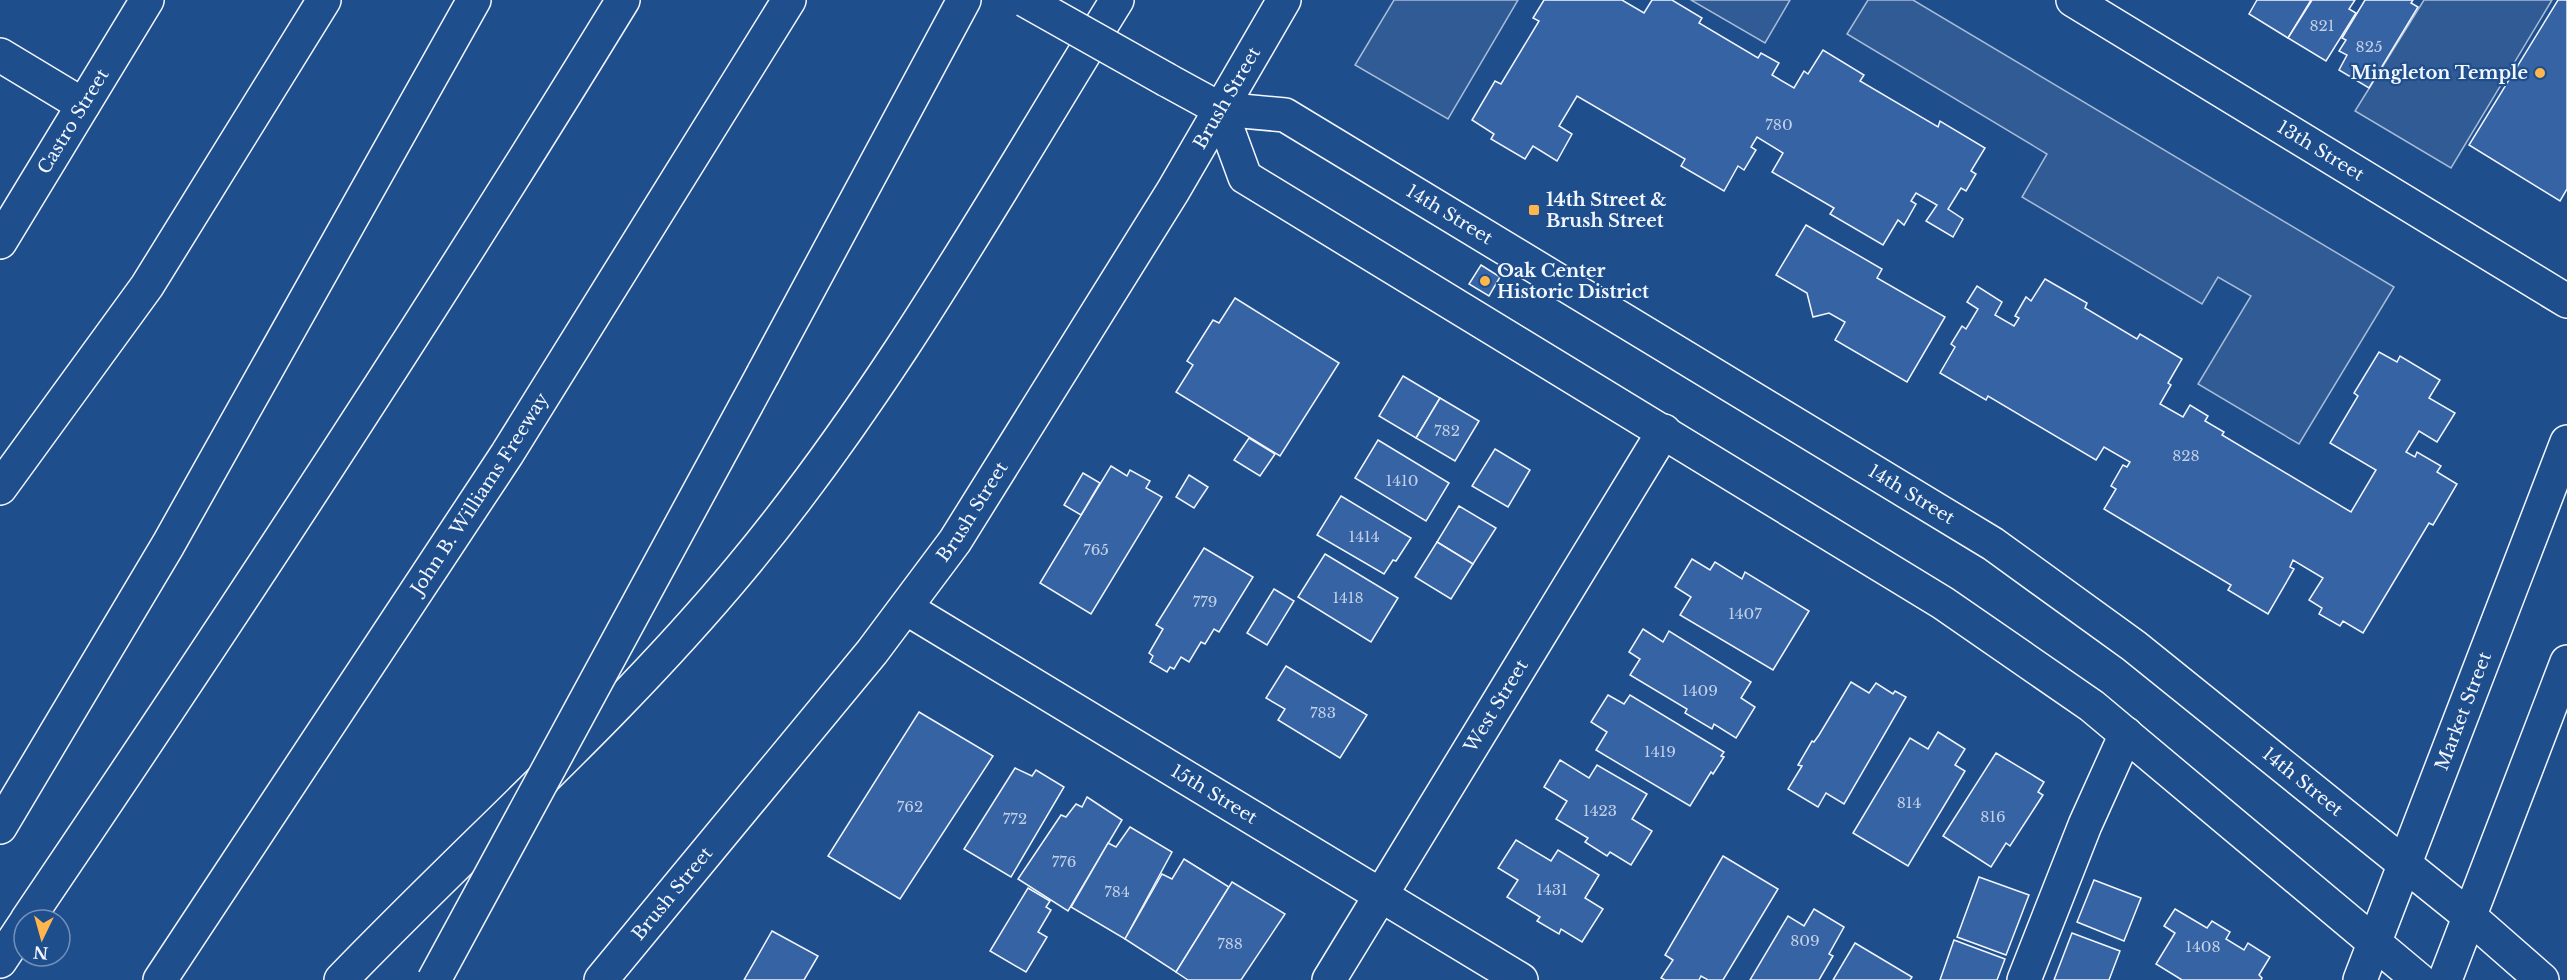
<svg xmlns="http://www.w3.org/2000/svg" width="2567" height="980" font-family="'Libre Baskerville',serif">
	<rect width="100%" height="100%" fill="#1f4e8c"/>
	<!-- built -->
	<g fill="#305b95" stroke="#a8bbd7" stroke-width="1.5">
		<path d="M1394 0H1518L1448 119 1355 65Z"/>
		<path d="M1691 0H1790L1765 43Z"/>
		<path d="M1868 0H1913L2394 287 2299 444 2198 384 2251 296 2218 277 2202 304 2022 197 2047 154 1847 34Z"/>
		<path d="M2424 0H2552L2451 168 2355 111Z"/>
	</g>
	<!-- building -->
	<g fill="#3563a3" stroke="#f2f6ff" stroke-width="1.5">
		<path d="M1544 0H1622L1644 13 1652 0H1672L1702 18 1699 23 1758 58 1761 53 1779 63 1772 75 1794 88 1804 71 1808 74 1823 50 1864 75 1860 81 1938 127 1940 121 1985 148 1971 171 1976 174 1966 191 1961 188 1948 209 1963 219 1953 237 1926 221 1937 205 1916 193 1911 201 1916 204 1904 225 1898 220 1883 245 1830 214 1834 208 1772 172 1783 153 1757 137 1751 147 1756 150 1744 170 1738 166 1724 191 1681 166 1685 159 1577 96 1559 126 1572 134 1557 161 1533 146 1525 159 1491 139 1494 134 1472 120 1495 81 1501 84 1539 21 1533 18Z"/>
		<path d="M2257 0H2311L2288 38 2249 14Z"/>
		<path d="M2312 0H2355L2349 9 2356 13 2326 61 2288 38Z"/>
		<path d="M2365 0H2413L2411 3 2418 7 2369 88 2339 70 2347 55 2339 51 2346 40 2342 38Z"/>
		<path d="M2558 0H2567V189L2560 201 2469 145Z"/>
		<path d="M1806 225 1882 269 1877 278 1945 317 1907 382 1835 340 1845 322 1829 313 1813 317 1807 293 1776 275Z"/>
		<path d="M1481 265 1500 277 1489 296 1469 284Z"/>
		<path d="M2045 279 2087 303 2085 308 2137 339 2140 334 2182 359 2168 383 2171 385 2160 404 2183 417 2190 405 2208 416 2205 421 2224 432 2222 435 2351 512 2376 470 2330 443 2358 396 2354 393 2379 352 2397 362 2400 356 2440 380 2429 398 2455 413 2437 442 2419 431 2406 452 2415 457 2417 452 2441 466 2437 472 2457 484 2433 525 2429 523 2363 633 2343 621 2340 626 2319 614 2322 608 2309 600 2323 578 2293 560 2290 567 2294 569 2268 614 2228 590 2231 585 2104 509 2116 489 2111 486 2123 465 2127 467 2130 462 2104 447 2096 460 1988 396 1986 400 1940 373 1955 347 1951 344 1962 326 1966 329 1978 309 1967 302 1977 286 2002 302 1995 315 2014 326 2019 318 2015 316 2026 297 2031 301Z"/>
		<path d="M1235 298 1339 363 1280 456 1176 392 1193 365 1187 361 1213 320 1219 323Z"/>
		<path d="M1403 376 1440 398 1416 438 1379 416Z"/>
		<path d="M1440 398 1479 421 1455 461 1416 438Z"/>
		<path d="M1249 438 1275 454 1260 476 1234 460Z"/>
		<path d="M1378 440 1449 483 1426 521 1355 478Z"/>
		<path d="M1495 449 1530 470 1508 507 1472 486Z"/>
		<path d="M1111 466 1127 476 1130 470 1150 481 1146 488 1162 497 1091 614 1040 583Z"/>
		<path d="M1083 473 1100 483 1081 515 1064 505Z"/>
		<path d="M1189 475 1208 487 1194 508 1176 497Z"/>
		<path d="M1341 496 1411 538 1396 561 1393 560 1384 574 1317 535Z"/>
		<path d="M1459 506 1496 528 1473 564 1437 542Z"/>
		<path d="M1437 542 1473 564 1451 599 1415 577Z"/>
		<path d="M1204 548 1253 577 1219 632 1214 629 1205 644 1201 642 1189 662 1181 657 1174 669 1170 667 1167 672 1150 662 1153 656 1149 653 1163 629 1156 625Z"/>
		<path d="M1325 554 1398 598 1371 642 1298 597Z"/>
		<path d="M1692 559 1710 570 1715 562 1742 579 1745 572 1809 611 1773 670 1680 615 1691 597 1675 587Z"/>
		<path d="M1274 589 1294 601 1267 645 1247 633Z"/>
		<path d="M1643 629 1663 642 1669 631 1751 682 1741 698 1755 707 1736 738 1714 724 1712 729 1685 713 1687 709 1630 675 1640 659 1629 652Z"/>
		<path d="M1286 666 1367 715 1340 758 1278 720 1285 709 1266 698Z"/>
		<path d="M1851 682 1869 693 1876 683 1893 694 1895 691 1906 697 1844 804 1826 793 1818 807 1788 789 1802 766 1798 765 1812 741 1814 742 1819 735Z"/>
		<path d="M1608 695 1624 704 1630 695 1724 752 1721 756 1724 757 1713 774 1711 772 1690 806 1596 750 1607 732 1591 722Z"/>
		<path d="M919 712 993 756 900 899 828 856Z"/>
		<path d="M1938 732 1965 749 1955 765 1965 771 1908 866 1853 833 1910 738 1928 749Z"/>
		<path d="M1996 753 2044 782 2038 792 2043 795 2010 846 2006 843 1991 867 1943 836Z"/>
		<path d="M1560 760 1589 778 1597 765 1647 794 1632 819 1652 831 1631 865 1610 852 1607 856 1585 842 1588 838 1556 819 1567 801 1544 787Z"/>
		<path d="M1015 768 1032 776 1036 770 1064 787 1011 877 964 849Z"/>
		<path d="M1087 797 1122 820 1068 911 1018 879 1061 815 1066 817 1076 804 1082 807Z"/>
		<path d="M1130 827 1172 852 1125 939 1071 907 1108 843 1116 847Z"/>
		<path d="M1516 840 1551 861 1558 850 1599 875 1585 898 1603 909 1582 942 1561 929 1559 934 1537 921 1540 917 1507 897 1518 880 1498 868Z"/>
		<path d="M1723 856 1778 889 1723 980H1708L1701 976 1699 980H1665L1661 978 1673 960 1665 955Z"/>
		<path d="M1184 859 1229 887 1176 972 1125 939 1162 874 1172 879Z"/>
		<path d="M1979 877 2029 895 2006 955 1957 937Z"/>
		<path d="M2094 880 2141 898 2124 941 2077 922Z"/>
		<path d="M1232 882 1285 914 1241 980H1188L1176 972Z"/>
		<path d="M1028 888 1050 901 1046 907 1051 910 1038 932 1047 937 1026 972 990 951Z"/>
		<path d="M1814 909 1844 927 1829 954 1833 956 1819 980H1750L1788 916 1804 926Z"/>
		<path d="M2175 909 2207 928 2212 921 2230 932 2226 939 2244 950 2248 943 2270 957 2259 975 2262 978 2261 980H2182L2156 964 2175 933 2164 926Z"/>
		<path d="M772 931 818 956 804 980H744Z"/>
		<path d="M2072 933 2120 951 2109 980H2054Z"/>
		<path d="M1954 940 2005 959 1997 980H1940Z"/>
		<path d="M1855 943 1912 977 1910 980H1833Z"/>
	</g>
	<g fill="none" stroke-linecap="round" stroke-linejoin="round">
		<!-- minor casing -->
		<g stroke="#f2f6ff" stroke-width="36">
			<g id="minor">
				<path id="s1" d="M2073 0 2567 301"/>
				<path d="M0 55 83 105"/>
				<path id="s2" d="M0 242 147 0"/>
				<path id="s3" d="M906 608 1521 980"/>
				<path id="s4" d="M601 980 872 652 955 541 1173 191 1284 0"/>
				<path id="s5" d="M1329 980 1664 431"/>
				<path d="M2024 980 2085 825 2126 734"/>
			</g>
		</g>
		<!-- major casing -->
		<g stroke="#f2f6ff" stroke-width="36">
			<g id="major">
				<path id="s6" d="M1167 80 1220 109 1285 115 1993 544 2134 646 2469 916 2542 980"/>
				<path d="M1220 109 1245 177 1943 603 2092 706 2419 980"/>
				<path id="s7" d="M2360 980 2567 442"/>
				<path d="M2445 980 2567 662"/>
			</g>
		</g>
		<!-- highway casing -->
		<g stroke="#f2f6ff" stroke-width="36">
			<g id="highway">
				<path d="M763 374 964 0"/>
				<path d="M0 488 147 286 324 0"/>
				<path d="M0 827 168 545 474 0"/>
				<path d="M27 920C232 617 432 312 623 0"/>
				<path d="M0 961 24 925"/>
				<path id="s8" d="M160 980 507 454 789 0"/>
				<path d="M341 980C474 842 619 715 741 568 886 394 998 192 1117 0"/>
			</g>
		</g>
		<!-- minor -->
		<use href="#minor" stroke="#1f4e8c" stroke-width="33"/>
		<!-- major -->
		<use href="#major" stroke="#1f4e8c" stroke-width="33"/>
		<!-- highway -->
		<use href="#highway" stroke="#1f4e8c" stroke-width="33"/>
		<!-- major-bridge casing -->
		<g stroke="#f2f6ff" stroke-width="36" stroke-linecap="butt">
			<path id="major-bridge" d="M1025 0 1167 80"/>
		</g>
		<!-- highway-bridge casing -->
		<g stroke="#f2f6ff" stroke-width="36" stroke-linecap="butt">
			<path id="highway-bridge" d="M434 980 763 374"/>
		</g>
		<!-- major-bridge -->
		<use href="#major-bridge" stroke="#1f4e8c" stroke-width="33"/>
		<!-- highway-bridge -->
		<use href="#highway-bridge" stroke="#1f4e8c" stroke-width="33"/>
	</g>
	<!-- markers -->
	<g fill="#ffb74d" stroke="#1f4e8c" stroke-width="2">
		<circle cx="2540" cy="73" r="6"/>
		<rect x="1528" y="204" width="12" height="12" rx="3"/>
		<circle cx="1485" cy="281" r="6"/>
	</g>
	<g text-anchor="middle" dominant-baseline="central" stroke-width="4.5" stroke-linejoin="round" paint-order="stroke">
		<!-- number labels -->
		<g font-size="15" fill="#c3d1e8">
			<text x="2322" y="25">821</text>
			<text x="2369" y="46">825</text>
			<text x="1779" y="124">780</text>
			<text x="1447" y="430">782</text>
			<text x="2186" y="455">828</text>
			<text x="1402" y="480">1410</text>
			<text x="1364" y="536">1414</text>
			<text x="1096" y="549">765</text>
			<text x="1348" y="597">1418</text>
			<text x="1205" y="601">779</text>
			<text x="1745" y="613">1407</text>
			<text x="1700" y="690">1409</text>
			<text x="1323" y="712">783</text>
			<text x="1660" y="751">1419</text>
			<text x="1909" y="802">814</text>
			<text x="910" y="806">762</text>
			<text x="1600" y="810">1423</text>
			<text x="1993" y="816">816</text>
			<text x="1015" y="818">772</text>
			<text x="1064" y="861">776</text>
			<text x="1552" y="889">1431</text>
			<text x="1117" y="891">784</text>
			<text x="1805" y="940">809</text>
			<text x="1230" y="943">788</text>
			<text x="2203" y="946">1408</text>
		</g>
		<!-- poi labels -->
		<g font-size="18" font-weight="bold" fill="#f2f6ff" stroke="#1f4e8c" text-anchor="start">
			<text x="2528" y="73" text-anchor="end">Mingleton Temple</text>
			<text x="1546" y="200">14th Street &amp;<tspan x="1546" dy="21">Brush Street</tspan></text>
			<text x="1497" y="271">Oak Center<tspan x="1497" dy="21">Historic District</tspan></text>
		</g>
		<!-- street labels -->
		<g font-size="18" fill="#f2f6ff" stroke="#1f4e8c">
			<text stroke="none"><textPath href="#s4" startOffset="1084">Brush Street</textPath></text>
			<text stroke="none"><textPath href="#s2" startOffset="141">Castro Street</textPath></text>
			<text stroke="none"><textPath href="#s1" startOffset="290">13th Street</textPath></text>
			<text stroke="none"><textPath href="#s6" startOffset="318">14th Street</textPath></text>
			<text stroke="none"><textPath href="#s8" startOffset="582">John B. Williams Freeway</textPath></text>
			<text stroke="none"><textPath href="#s6" startOffset="858">14th Street</textPath></text>
			<text stroke="none"><textPath href="#s4" startOffset="598">Brush Street</textPath></text>
			<text stroke="none"><textPath href="#s5" startOffset="321">West Street</textPath></text>
			<text stroke="none"><textPath href="#s7" startOffset="288">Market Street</textPath></text>
			<text stroke="none"><textPath href="#s6" startOffset="1344">14th Street</textPath></text>
			<text stroke="none"><textPath href="#s3" startOffset="360">15th Street</textPath></text>
			<text stroke="none"><textPath href="#s4" startOffset="112">Brush Street</textPath></text>
		</g>
	</g>
	<!-- north arrow -->
	<g transform="translate(42 938) rotate(185)"><circle r="28" fill="#1f4e8c" stroke="#7391ba" stroke-width="1.5"/>
	<path d="M0-4.5L10 22L0 15L-10 22Z" fill="#ffb74d"/>
	<text y="-9" font-size="16" font-weight="bold" text-anchor="middle" fill="#f2f6ff">N</text>
	</g>
</svg>
